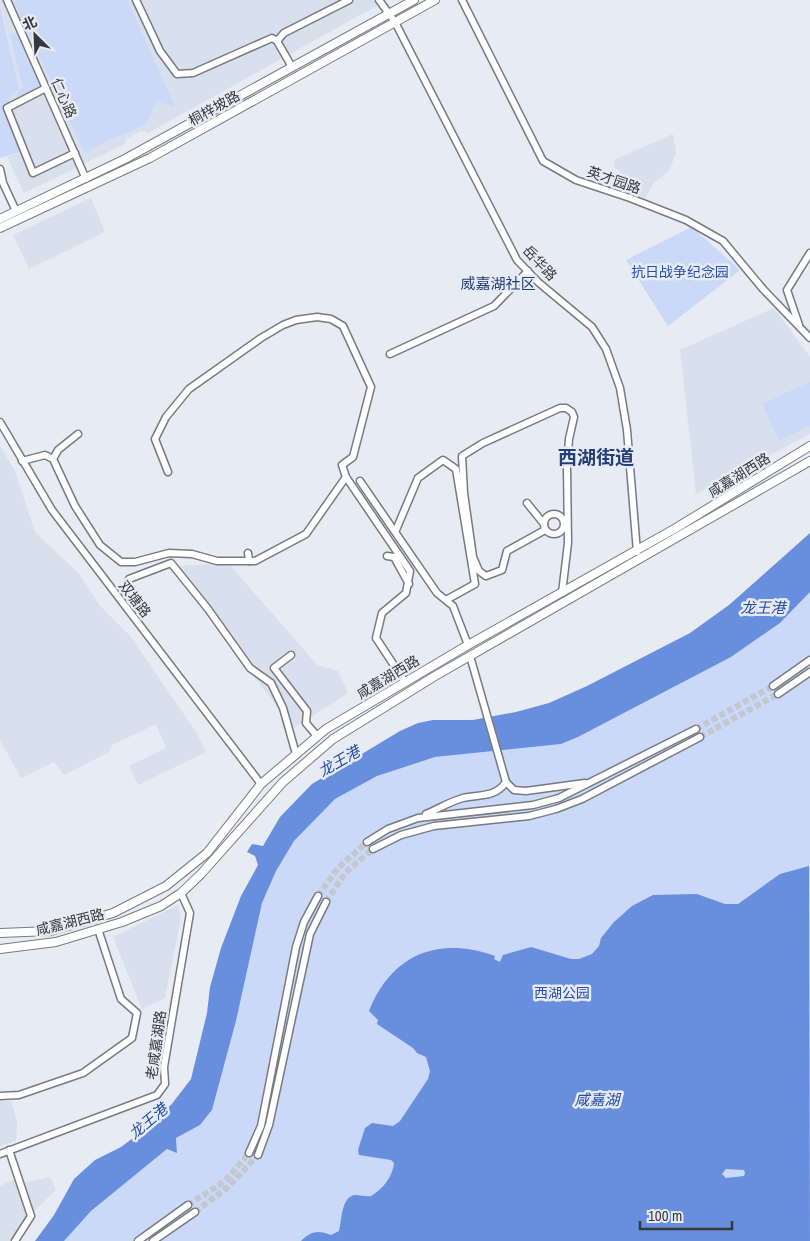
<svg xmlns="http://www.w3.org/2000/svg" width="810" height="1241" font-family="'Archivo Narrow','Noto Sans SC',sans-serif">
	<rect width="100%" height="100%" fill="#e7ebf3"/>
	<!-- built -->
	<g fill="#d8dfed">
		<path d="M0 0H387L148 133 141 131 126 139 125 144 24 193 7 157 20 152 4 108 12 94 19 89Z"/>
		<path d="M673 134 676 153 669 171 654 183 645 198 607 184 610 178 630 181 615 168 614 160Z"/>
		<path d="M91 198 105 232 29 269 13 235Z"/>
		<path d="M774 308 810 357V434L696 494 680 350Z"/>
		<path d="M0 446 15 471 35 532 79 574 101 607 130 636 196 732 206 752 138 785 129 766 166 748 156 724 112 745 109 752 64 775 54 762 21 778 0 740Z"/>
		<path d="M228 563 317 665 338 671 348 693 294 728 242 661 177 566Z"/>
		<path d="M178 905 181 918 165 998 142 1009 113 937Z"/>
		<path d="M0 1101H11L17 1122 16 1141 0 1146Z"/>
		<path d="M50 1177 56 1190 34 1211 24 1183Z"/>
		<path d="M17 1178 28 1219 15 1241H0V1186Z"/>
	</g>
	<!-- green -->
	<g fill="#c9d9f7">
		<path d="M18 0H127L175 107 157 101 145 125 109 140 85 153 14 2Z"/>
		<path d="M0 5 19 89 12 94 4 109 20 152 0 158Z"/>
		<path d="M17 33 42 87 22 98 16 95 23 87 10 34Z"/>
		<path d="M692 227 740 270 668 326 626 260Z"/>
		<path d="M810 382V426L779 441 762 404Z"/>
		<path d="M810 592V1241H64L91 1211 167 1149 177 1152 176 1138 200 1125 212 1110 236 1021 262 903 276 871 294 841 335 799 377 776 395 769 435 757 561 744 578 737 731 657 780 623Z"/>
	</g>
	<!-- water -->
	<g fill="#688fdd" fill-rule="evenodd">
		<path d="M810 533V592L780 623 731 657 578 737 561 744 435 757 377 776 335 799 294 841 276 871 262 903 236 1021 212 1110 200 1125 176 1138 177 1153 167 1149 91 1211 64 1241H35L54 1215 74 1179 95 1160 121 1147 137 1135 139 1130 158 1112 171 1105 191 1079 207 1013 210 987 221 948 241 896 258 865 255 856 247 852 252 844 263 846 280 817 312 784 400 731 418 723 433 720H473L516 712 549 703 587 686 690 633 729 605Z"/>
		<path d="M809 866 810 1241H301C311 1231 318 1230 331 1235L339 1231C342 1220 341 1197 355 1195 360 1195 366 1197 371 1196 383 1189 393 1176 394 1163L391 1160 359 1155 358 1150 365 1128 372 1123 393 1126 400 1121 428 1079 430 1071 426 1057 417 1053 413 1048 377 1024 378 1020 369 1011C392 954 438 936 495 956L494 959 500 962 503 955 531 947 571 959H579L592 954 599 946 601 938 614 922 632 906 653 895 697 894 725 904H738L780 874ZM726 1169 744 1170 745 1173 744 1176 726 1178 722 1174Z"/>
	</g>
	<g fill="none" stroke-linecap="round" stroke-linejoin="round">
		<!-- minor-tunnel -->
		<g stroke="#c4c7ce" stroke-width="6" stroke-dasharray="6 3" stroke-linecap="butt">
			<path d="M696 729 773 686"/>
			<path d="M700 737 778 694"/>
			<path d="M318 896 338 868 367 842"/>
			<path d="M326 902 345 873 373 849"/>
			<path d="M188 1205 225 1181 249 1153"/>
			<path d="M195 1212 228 1187 258 1155"/>
		</g>
		<!-- minor casing -->
		<g stroke="#777a81" stroke-width="9">
			<g id="minor">
				<path d="M7 0 86 179"/>
				<path d="M136 0 160 51 177 74 193 73 272 38 277 41 292 67"/>
				<path d="M379 0 395 22 517 260 538 282 592 327 606 349 620 388 627 430 637 552"/>
				<path d="M462 0 543 161 576 180 630 198 686 220 723 241 763 289 810 338"/>
				<path d="M277 41 284 33 349 0"/>
				<path d="M46 88 7 108 33 173 75 153"/>
				<path d="M0 169 3 183 16 211"/>
				<path d="M799 325 787 290 810 253"/>
				<path d="M390 354 494 306 528 271"/>
				<path d="M0 422 52 510 261 784"/>
				<path d="M53 459 58 450 78 434"/>
				<path d="M22 461 45 455 53 459 75 506 100 545 121 562H135L169 553 192 554 217 561H255L306 534 346 477"/>
				<path d="M168 472 155 439 166 417 189 389 261 338 283 325 296 320 317 317 331 319 343 326 371 387 353 457 342 465 346 477 410 571 406 593 382 613 376 638 405 682"/>
				<path d="M360 481 437 593 453 606 468 645"/>
				<path d="M527 503 544 524"/>
				<circle cx="554" cy="524" r="10"/>
				<path d="M396 530 418 478 443 460 456 469 475 584 446 600"/>
				<path d="M545 530 507 551 502 570 486 576 479 571 473 557 464 493 462 456 483 443 560 408H566L572 412 574 417 569 439 567 467 568 543 562 593"/>
				<path d="M248 553 249 561"/>
				<path d="M387 556 394 557 409 584"/>
				<path d="M129 579 171 563 208 609 250 668 271 683 283 708 296 754"/>
				<path d="M291 655 274 668 307 711 306 723 317 736"/>
				<path d="M470 656 506 782 514 790 526 791 585 783"/>
				<path d="M773 686 810 660"/>
				<path d="M778 694 810 672"/>
				<path d="M426 814C438 809 451 801 463 798 480 794 495 798 506 782"/>
				<path d="M367 842 388 829 418 818 533 805 559 798 696 729"/>
				<path d="M373 849 401 835 434 826 529 816 556 809 582 799 700 737"/>
				<path d="M0 1096 19 1095 83 1073 132 1038 137 1013 121 999 98 929"/>
				<path d="M9 1150 31 1216 15 1241"/>
				<path d="M249 1153 261 1126 296 947 304 922 318 896"/>
				<path d="M0 1154 157 1095 165 1084 164 1067 190 913 181 893"/>
				<path d="M258 1155 269 1125 310 934 326 902"/>
				<path d="M138 1241 188 1205"/>
				<path d="M153 1241 195 1212"/>
			</g>
		</g>
		<!-- major casing -->
		<g stroke="#777a81" stroke-width="10">
			<g id="major">
				<path d="M0 219 125 159 414 0"/>
				<path d="M0 228 150 158 435 0"/>
				<path d="M0 933 51 931 113 913 166 886 207 853 261 784 326 729 468 645 676 528 810 446"/>
				<path d="M0 949 56 942 122 922 161 906 181 893 201 874 283 782 333 739 435 676 810 461"/>
			</g>
		</g>
		<!-- minor -->
		<use href="#minor" stroke="#fff" stroke-width="6"/>
		<!-- major -->
		<use href="#major" stroke="#fff" stroke-width="8"/>
	</g>
	<g text-anchor="middle" dominant-baseline="central" stroke-width="5" stroke-linejoin="round" paint-order="stroke">
		<!-- street labels -->
		<g font-size="14" fill="#36383b" stroke="#e7ebf3">
			<text transform="translate(64 98) rotate(66)">仁心路</text>
			<text transform="translate(214 108) rotate(-29)">桐梓坡路</text>
			<text transform="translate(614 180) rotate(19)">英才园路</text>
			<text transform="translate(540 263) rotate(47)">岳华路</text>
			<text transform="translate(739 475) rotate(-32)">咸嘉湖西路</text>
			<text transform="translate(135 599) rotate(52)">双塘路</text>
			<text transform="translate(388 677) rotate(-31)">咸嘉湖西路</text>
			<text transform="translate(70 922) rotate(-14)">咸嘉湖西路</text>
			<text transform="translate(156 1045) rotate(-82)">老咸嘉湖路</text>
		</g>
		<!-- park labels -->
		<g font-size="14" fill="#2650ac" stroke="#e7ebf3">
			<text x="680" y="272">抗日战争纪念园</text>
			<text x="562" y="993">西湖公园</text>
		</g>
		<!-- neighbourhood labels -->
		<g font-size="15" fill="#243e75" stroke="#e7ebf3">
			<text x="498" y="283">威嘉湖社区</text>
		</g>
		<!-- water labels -->
		<g font-size="15" font-style="italic" fill="#224ba6" stroke="#e7ebf3">
			<text x="763" y="607">龙王港</text>
			<text transform="translate(339 761) rotate(-30)">龙王港</text>
			<text x="597" y="1099">咸嘉湖</text>
			<text transform="translate(148 1121) rotate(-40)">龙王港</text>
		</g>
		<!-- district labels -->
		<g font-size="19" font-weight="bold" fill="#243e75" stroke="#e7ebf3">
			<text x="596" y="457">西湖街道</text>
		</g>
	</g>
	<!-- north arrow -->
	<g transform="translate(35 35) rotate(336)" stroke="#e7ebf3" stroke-width="4" paint-order="stroke">
	<path d="M0-4L9 19L0 12L-9 19Z" fill="#36383b"/>
	<text y="-8" font-size="14" font-weight="bold" text-anchor="middle" fill="#36383b">北</text>
	</g>
	<!-- scale -->
	<path d="M640 1221v8h92v-8" fill="none" stroke="#36383b" stroke-width="2.5"/>
	<text x="648" y="1221" font-size="15" fill="#36383b" stroke="#e7ebf3" stroke-width="4" paint-order="stroke">100 m</text>
</svg>
